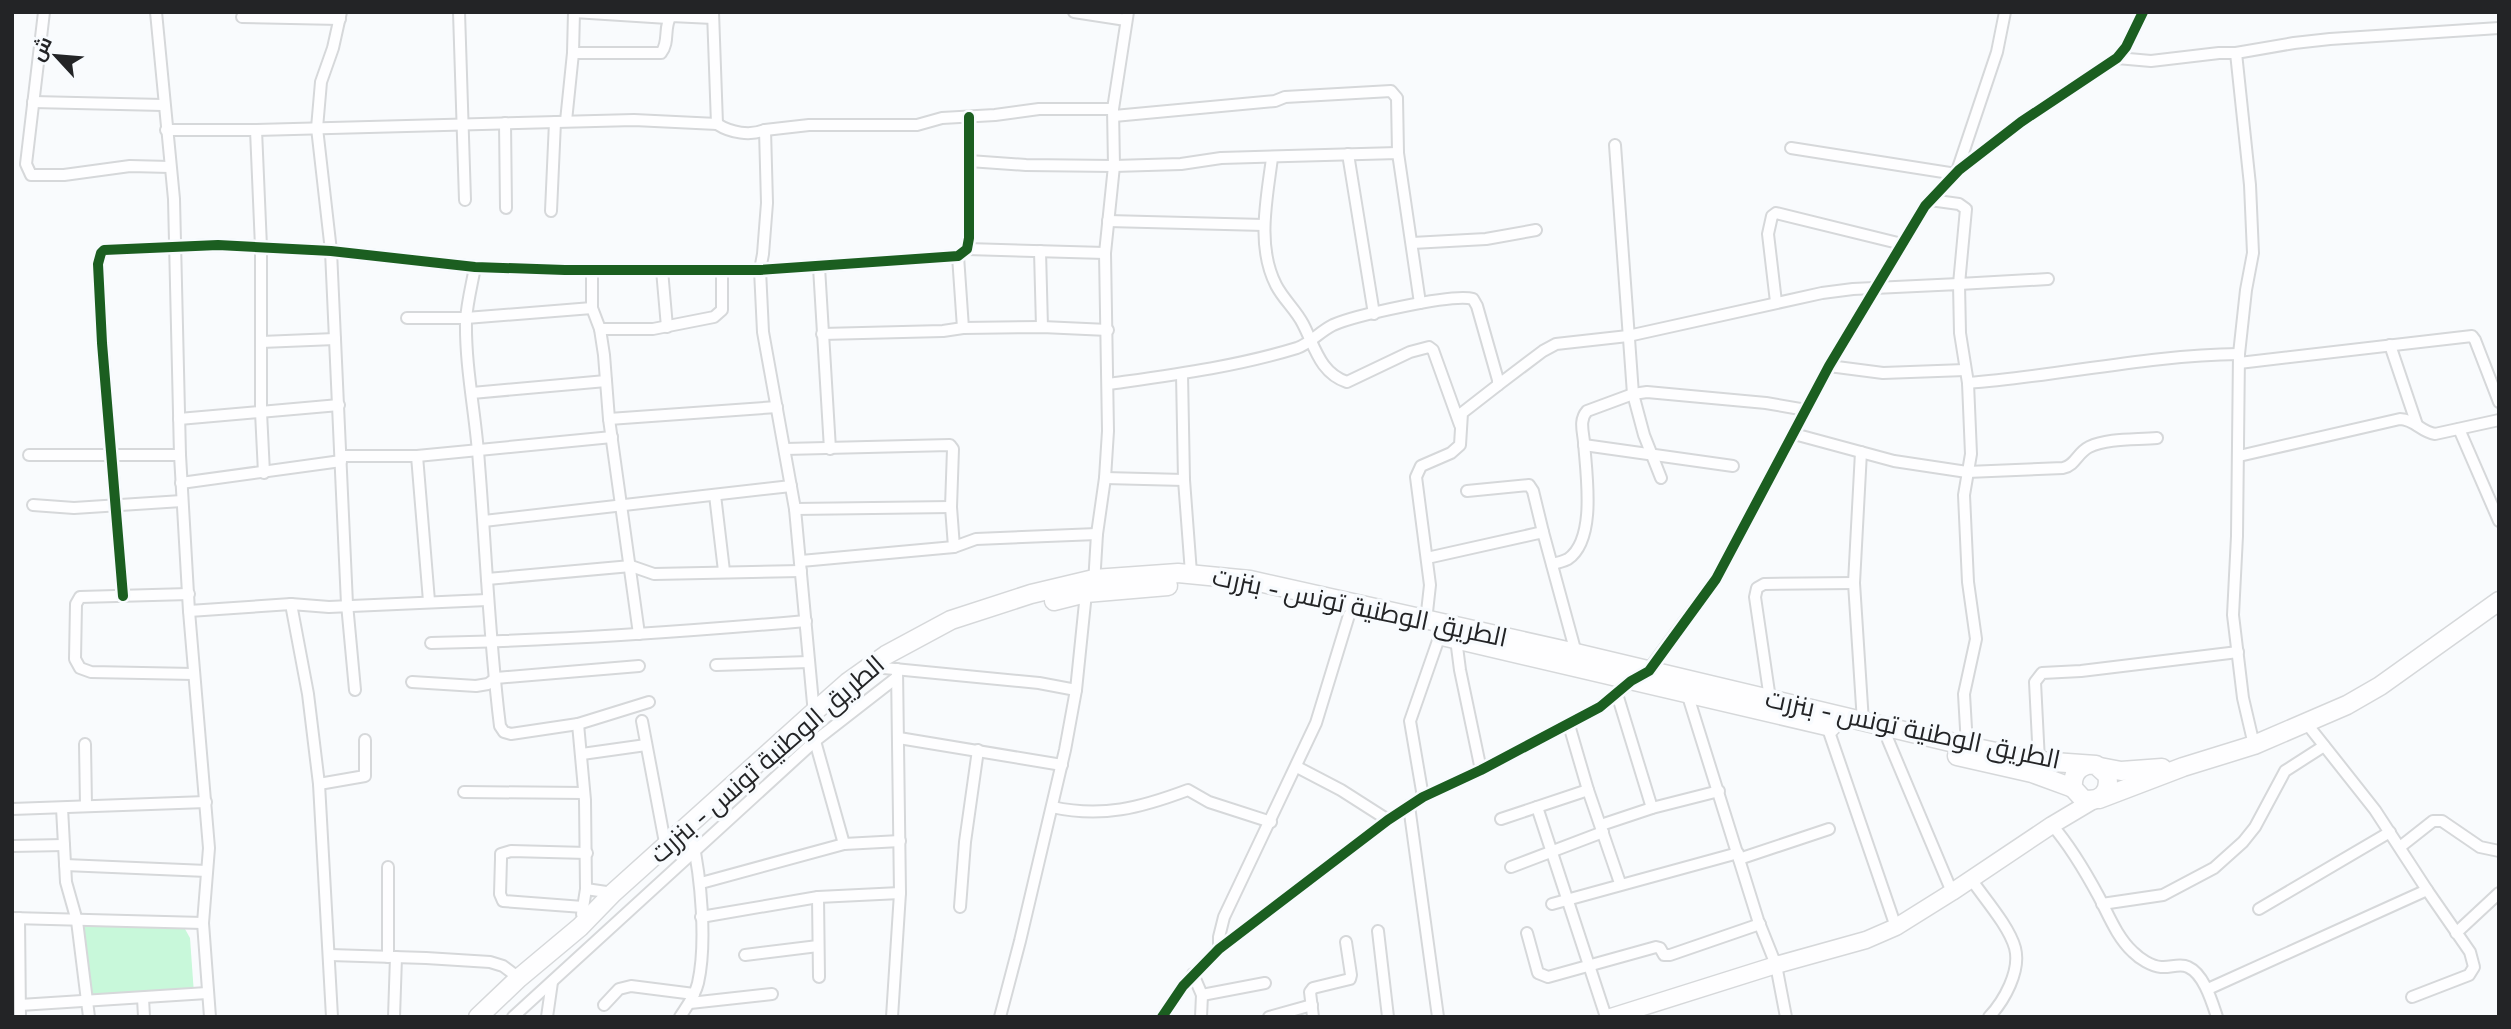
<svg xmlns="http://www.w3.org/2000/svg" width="2511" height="1029" font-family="'Space Grotesk',Cairo,sans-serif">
	<rect width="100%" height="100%" fill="#f9fbfd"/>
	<!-- green -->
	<path fill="#c8f8da" d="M84 926 185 929 190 938 194 994 89 998 80 929Z"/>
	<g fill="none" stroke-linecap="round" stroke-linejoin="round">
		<!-- street casing -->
		<g stroke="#d6d8da" stroke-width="14">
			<g id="street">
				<path d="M44 12 26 164 31 175H64L130 166 170 167"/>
				<path d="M156 12 174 199 180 455 189 611 209 848 203 923 210 1017"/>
				<path d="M341 12 333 48 321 82 317 128 331 251 347 604 355 690"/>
				<path d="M459 12 465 200"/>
				<path d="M574 12 668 18"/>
				<path d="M713 12 717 124"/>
				<path d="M1074 12 1126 20"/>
				<path d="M242 17 340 19"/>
				<path d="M573 53H661C670 42 663 27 671 16L713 18"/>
				<path d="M2236 53 2250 185 2253 253 2246 290 2239 354 2237 536 2233 615 2243 698 2254 745"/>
				<path d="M2117 58 2151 61 2219 53H2236L2294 43 2330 39 2499 28"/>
				<path d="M33 102 163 105"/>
				<path d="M1114 116 1275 101 1285 97 1391 91 1397 98 1398 153"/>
				<path d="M566 121 573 53 574 12"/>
				<path d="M505 123 506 208"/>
				<path d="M166 130H256L634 120 717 124C731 133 750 136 765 130L767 203 763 254 760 270 763 332 795 509 815 725"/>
				<path d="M256 130 261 247V412L264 473"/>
				<path d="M765 130 809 125H917L942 118 995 115 1039 109H1113"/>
				<path d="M1615 145 1633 394 1644 435 1661 478"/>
				<path d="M1791 148 1956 174 1997 52 2005 12"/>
				<path d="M1348 154 1374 314"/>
				<path d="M1272 158C1267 198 1256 246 1276 285 1283 299 1296 310 1303 324 1315 347 1320 373 1347 382L1410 352 1429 347 1433 350 1460 425"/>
				<path d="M969 161 1026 165 1114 166 1181 164 1221 158 1398 153 1420 303"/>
				<path d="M1930 200 1959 204 1966 209 1959 284 2048 279"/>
				<path d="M551 211 555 122"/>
				<path d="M1108 221 1264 225"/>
				<path d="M1412 243 1486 239 1536 230"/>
				<path d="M967 249 1105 253"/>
				<path d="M1040 251 1042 327"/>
				<path d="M475 267C472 284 467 303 466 320 465 368 476 416 479 464 486 551 489 639 500 726L504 732 511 734 578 724 649 702"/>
				<path d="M819 267 830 449"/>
				<path d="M592 270V308L600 329 604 355 609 419 639 634"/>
				<path d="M662 270 667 327"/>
				<path d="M1776 302 1768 234 1772 216 1776 213 1902 244"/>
				<path d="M407 318H466L592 308"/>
				<path d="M963 328 1042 327 1108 330"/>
				<path d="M600 329H653L714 317 722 310V270"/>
				<path d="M822 334 943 331 963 328 958 256"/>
				<path d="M261 342 335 339"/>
				<path d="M2390 345 2417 425"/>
				<path d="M2239 363 2472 336 2475 340 2499 402"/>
				<path d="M1829 366 1883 373 1965 370"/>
				<path d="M1182 374 1184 480 1191 573"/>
				<path d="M1968 383C2059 376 2148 355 2239 354"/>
				<path d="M1109 384C1172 375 1235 367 1297 348 1311 343 1319 332 1333 325 1353 316 1453 293 1473 299L1477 306 1498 380V385L1462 413 1460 445 1451 453 1421 466 1416 477 1430 585 1426 621"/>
				<path d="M1498 385 1543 351 1556 344 1628 336 1822 293 1853 289 1959 284 1960 333 1968 383 1971 454 1964 495 1968 582 1976 639 1964 694 1967 746"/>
				<path d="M472 393 606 381"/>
				<path d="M179 419 339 405"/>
				<path d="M609 419 777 407"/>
				<path d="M2459 429 2499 521"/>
				<path d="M1794 434 1894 461 1967 472 2063 468C2076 465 2077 453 2089 447 2108 438 2135 440 2157 438"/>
				<path d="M1584 445 1733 466"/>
				<path d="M785 449 950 445 953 449 951 507 954 547"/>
				<path d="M1861 452 1854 583 1863 722"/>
				<path d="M29 455H180"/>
				<path d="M341 456H417L612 437"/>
				<path d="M417 456 429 601"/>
				<path d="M2239 456 2400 419C2414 419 2421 432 2435 434L2499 420"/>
				<path d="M1105 478 1184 480"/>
				<path d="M181 483 341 461"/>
				<path d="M1467 491 1529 485 1533 491 1543 532"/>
				<path d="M715 495 724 571"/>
				<path d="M33 505 74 508 182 501"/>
				<path d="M795 509 951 507"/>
				<path d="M484 521 791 486"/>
				<path d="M1427 558 1543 532 1576 653"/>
				<path d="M801 561 954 547 976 539 1097 534"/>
				<path d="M1552 564C1557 563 1564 561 1568 559 1597 539 1586 473 1584 442 1583 431 1579 420 1587 411L1633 394 1647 392 1766 403 1806 410"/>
				<path d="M487 579 631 566 654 574 801 571"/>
				<path d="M1094 584 1097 534 1105 478 1108 431 1105 253 1114 166 1113 109 1128 12"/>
				<path d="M189 594 80 597 76 604 75 659 80 668 91 672 194 674"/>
				<path d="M123 596 102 343 98 264 101 253 104 250 218 245 331 251 475 267 565 270H760L958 256 967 249 969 238V117"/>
				<path d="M291 604 308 694 319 784 332 1017"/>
				<path d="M189 611 291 604 329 607 487 600"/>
				<path d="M1456 639 1460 670 1481 770"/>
				<path d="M431 643C556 641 681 632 806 621"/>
				<path d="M716 665 809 662"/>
				<path d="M884 668 1039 683 1076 690"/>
				<path d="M1647 672 1716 579 1829 366 1925 206 1959 170 2021 122 2117 58 2126 47 2143 12"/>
				<path d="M412 682 476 686 488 684 496 678 639 666"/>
				<path d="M1687 693 1758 920 1776 965 1786 1017"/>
				<path d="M1617 694 1652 808"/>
				<path d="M1770 699 1755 597 1757 588 1764 584 1854 583"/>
				<path d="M642 721 666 848"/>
				<path d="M578 724 585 800 586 889"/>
				<path d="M1569 725 1588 790 1620 883"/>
				<path d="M1827 726 1896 927"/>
				<path d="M899 738 1062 765"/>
				<path d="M1888 740 1952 892"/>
				<path d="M815 741 844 844"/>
				<path d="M85 744 86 806"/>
				<path d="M582 754 646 745"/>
				<path d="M2039 761 2035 682 2042 673 2081 671 2238 652"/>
				<path d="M1297 767 1341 790 1388 820"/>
				<path d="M319 784 365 776V740"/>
				<path d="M464 792 584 793"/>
				<path d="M1423 797 1410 721 1440 635"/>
				<path d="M1409 806 1438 1017"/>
				<path d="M1052 807C1102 818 1140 808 1188 790L1209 802 1271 822"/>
				<path d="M1537 807 1606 1017"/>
				<path d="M62 808 66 882 77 921 89 1017"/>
				<path d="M12 809 206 802"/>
				<path d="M1501 819 1588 790"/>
				<path d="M1601 825 1652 808 1719 791"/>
				<path d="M2052 825C2071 847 2085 871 2099 897 2109 916 2117 937 2133 952 2140 959 2151 966 2161 967 2170 968 2180 963 2188 967 2204 974 2212 1002 2217 1017"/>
				<path d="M12 846 64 845"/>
				<path d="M2400 847 2433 821H2442L2480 847 2499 851"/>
				<path d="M1739 859 1829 829"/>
				<path d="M65 865 207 871"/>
				<path d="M1511 867 1603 832"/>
				<path d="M1971 879C1984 898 2009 926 2015 948 2021 971 2004 1001 1989 1017"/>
				<path d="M701 883 844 844 900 841"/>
				<path d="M818 897 819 977"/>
				<path d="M1552 904 1738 853"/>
				<path d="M2102 904 2163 895 2214 868 2243 842 2255 827 2285 771 2324 746"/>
				<path d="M583 907 503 901 500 894 501 859V854L511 851 587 853"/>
				<path d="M960 907 965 842 978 750"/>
				<path d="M2259 909 2390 832"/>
				<path d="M582 914 586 889 613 893"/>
				<path d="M701 917 818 897 900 893"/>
				<path d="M12 918 203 923"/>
				<path d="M19 918 20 1017"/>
				<path d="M1378 931 1388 1017"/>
				<path d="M1527 933 1538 973 1548 977 1656 947 1660 948 1664 955H1670L1760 924"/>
				<path d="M2456 933 2499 893"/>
				<path d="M1219 949V937L1224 917 1316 723 1349 615"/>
				<path d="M330 955 426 958 490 962 503 966 519 978"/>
				<path d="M745 955 818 946"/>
				<path d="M388 957V867"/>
				<path d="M1193 974 1202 995 1201 1017"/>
				<path d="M2208 989 2427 890 2375 810 2307 724"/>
				<path d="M1202 995 1265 983"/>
				<path d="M2412 997 2469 975 2474 967 2470 952 2427 890"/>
				<path d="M143 998 144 1017"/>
				<path d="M690 1003 772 994"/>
				<path d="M20 1005 207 993"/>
				<path d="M604 1005 619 989 631 986 694 994"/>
				<path d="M394 1017 396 957"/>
				<path d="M513 1017 815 741 896 678"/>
				<path d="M547 1017 552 982"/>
				<path d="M680 1017C687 1006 695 996 698 983 707 943 701 877 692 838"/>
				<path d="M892 1017 900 893 897 669"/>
				<path d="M1000 1017 1020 941 1065 750 1076 690 1086 593"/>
				<path d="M1162 1017 1183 986 1219 949 1388 820 1423 797 1481 770 1600 707 1633 680"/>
				<path d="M1269 1017 1312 1005"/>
				<path d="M1313 1017 1310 992 1313 988 1350 979 1351 975 1346 942"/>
			</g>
		</g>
		<!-- secondary casing -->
		<g stroke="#d6d8da" stroke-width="19">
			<path id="secondary" d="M1611 1017 1776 965 1866 940 1896 927 1952 892 2052 825 2094 800"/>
		</g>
		<!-- primary casing -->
		<g stroke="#d6d8da" stroke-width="21">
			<g id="primary">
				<path d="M1054 601 1086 593 1168 586"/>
				<path d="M1442 636 1831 727"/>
				<path d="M1957 756 2032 773 2073 788"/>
				<path d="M2100 767 2121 771 2162 768"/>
				<path d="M2099 799 2183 767 2254 745 2347 705 2380 686 2499 601"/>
				<path d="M478 1017 519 978 580 927 613 893 814 712 848 682 886 655 951 620 1031 594 1094 579 1178 573 1250 580 1576 653 1967 746 2039 761 2096 765 2107 775C2111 792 2100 803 2083 799L2073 788C2072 776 2076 769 2087 765"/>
			</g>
		</g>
		<!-- street -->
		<use href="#street" stroke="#fefeff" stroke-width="10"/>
		<!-- secondary -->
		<use href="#secondary" stroke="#fefeff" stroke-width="16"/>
		<!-- primary -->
		<use href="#primary" stroke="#fefeff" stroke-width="18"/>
		<!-- cycleway casing -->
		<g stroke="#f8fbfe" stroke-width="15">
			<g id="cycleway">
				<path d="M123 596 102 343 98 264 101 253 104 250 218 245 331 251 475 267 565 270H760L958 256 967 249 969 238V117"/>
				<path d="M1162 1017 1183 986 1219 949 1388 820 1423 797 1481 770 1600 707 1631 681 1649 671 1716 579 1829 366 1925 206 1959 170 2021 122 2117 58 2126 47 2143 12"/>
			</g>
		</g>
		<!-- cycleway -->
		<use href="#cycleway" stroke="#1b5e20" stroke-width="10"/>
	</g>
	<g text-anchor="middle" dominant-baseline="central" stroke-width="7" stroke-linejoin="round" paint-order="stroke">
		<!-- street labels -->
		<g font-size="26" fill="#232426" stroke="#f8fbfe">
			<text transform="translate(1360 607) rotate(12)">الطريق الوطنية تونس - بنزرت</text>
			<text transform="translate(1913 729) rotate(12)">الطريق الوطنية تونس - بنزرت</text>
			<text transform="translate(767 759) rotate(-41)">الطريق الوطنية تونس - بنزرت</text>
		</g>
	</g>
	<!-- border -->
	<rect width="2511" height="1029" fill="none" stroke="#232426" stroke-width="28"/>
	<!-- north arrow -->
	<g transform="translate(56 56) rotate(296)" stroke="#f8fbfe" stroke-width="5" paint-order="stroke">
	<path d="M0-5L12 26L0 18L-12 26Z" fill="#232426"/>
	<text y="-10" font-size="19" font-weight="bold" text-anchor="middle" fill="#232426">ش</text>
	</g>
</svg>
